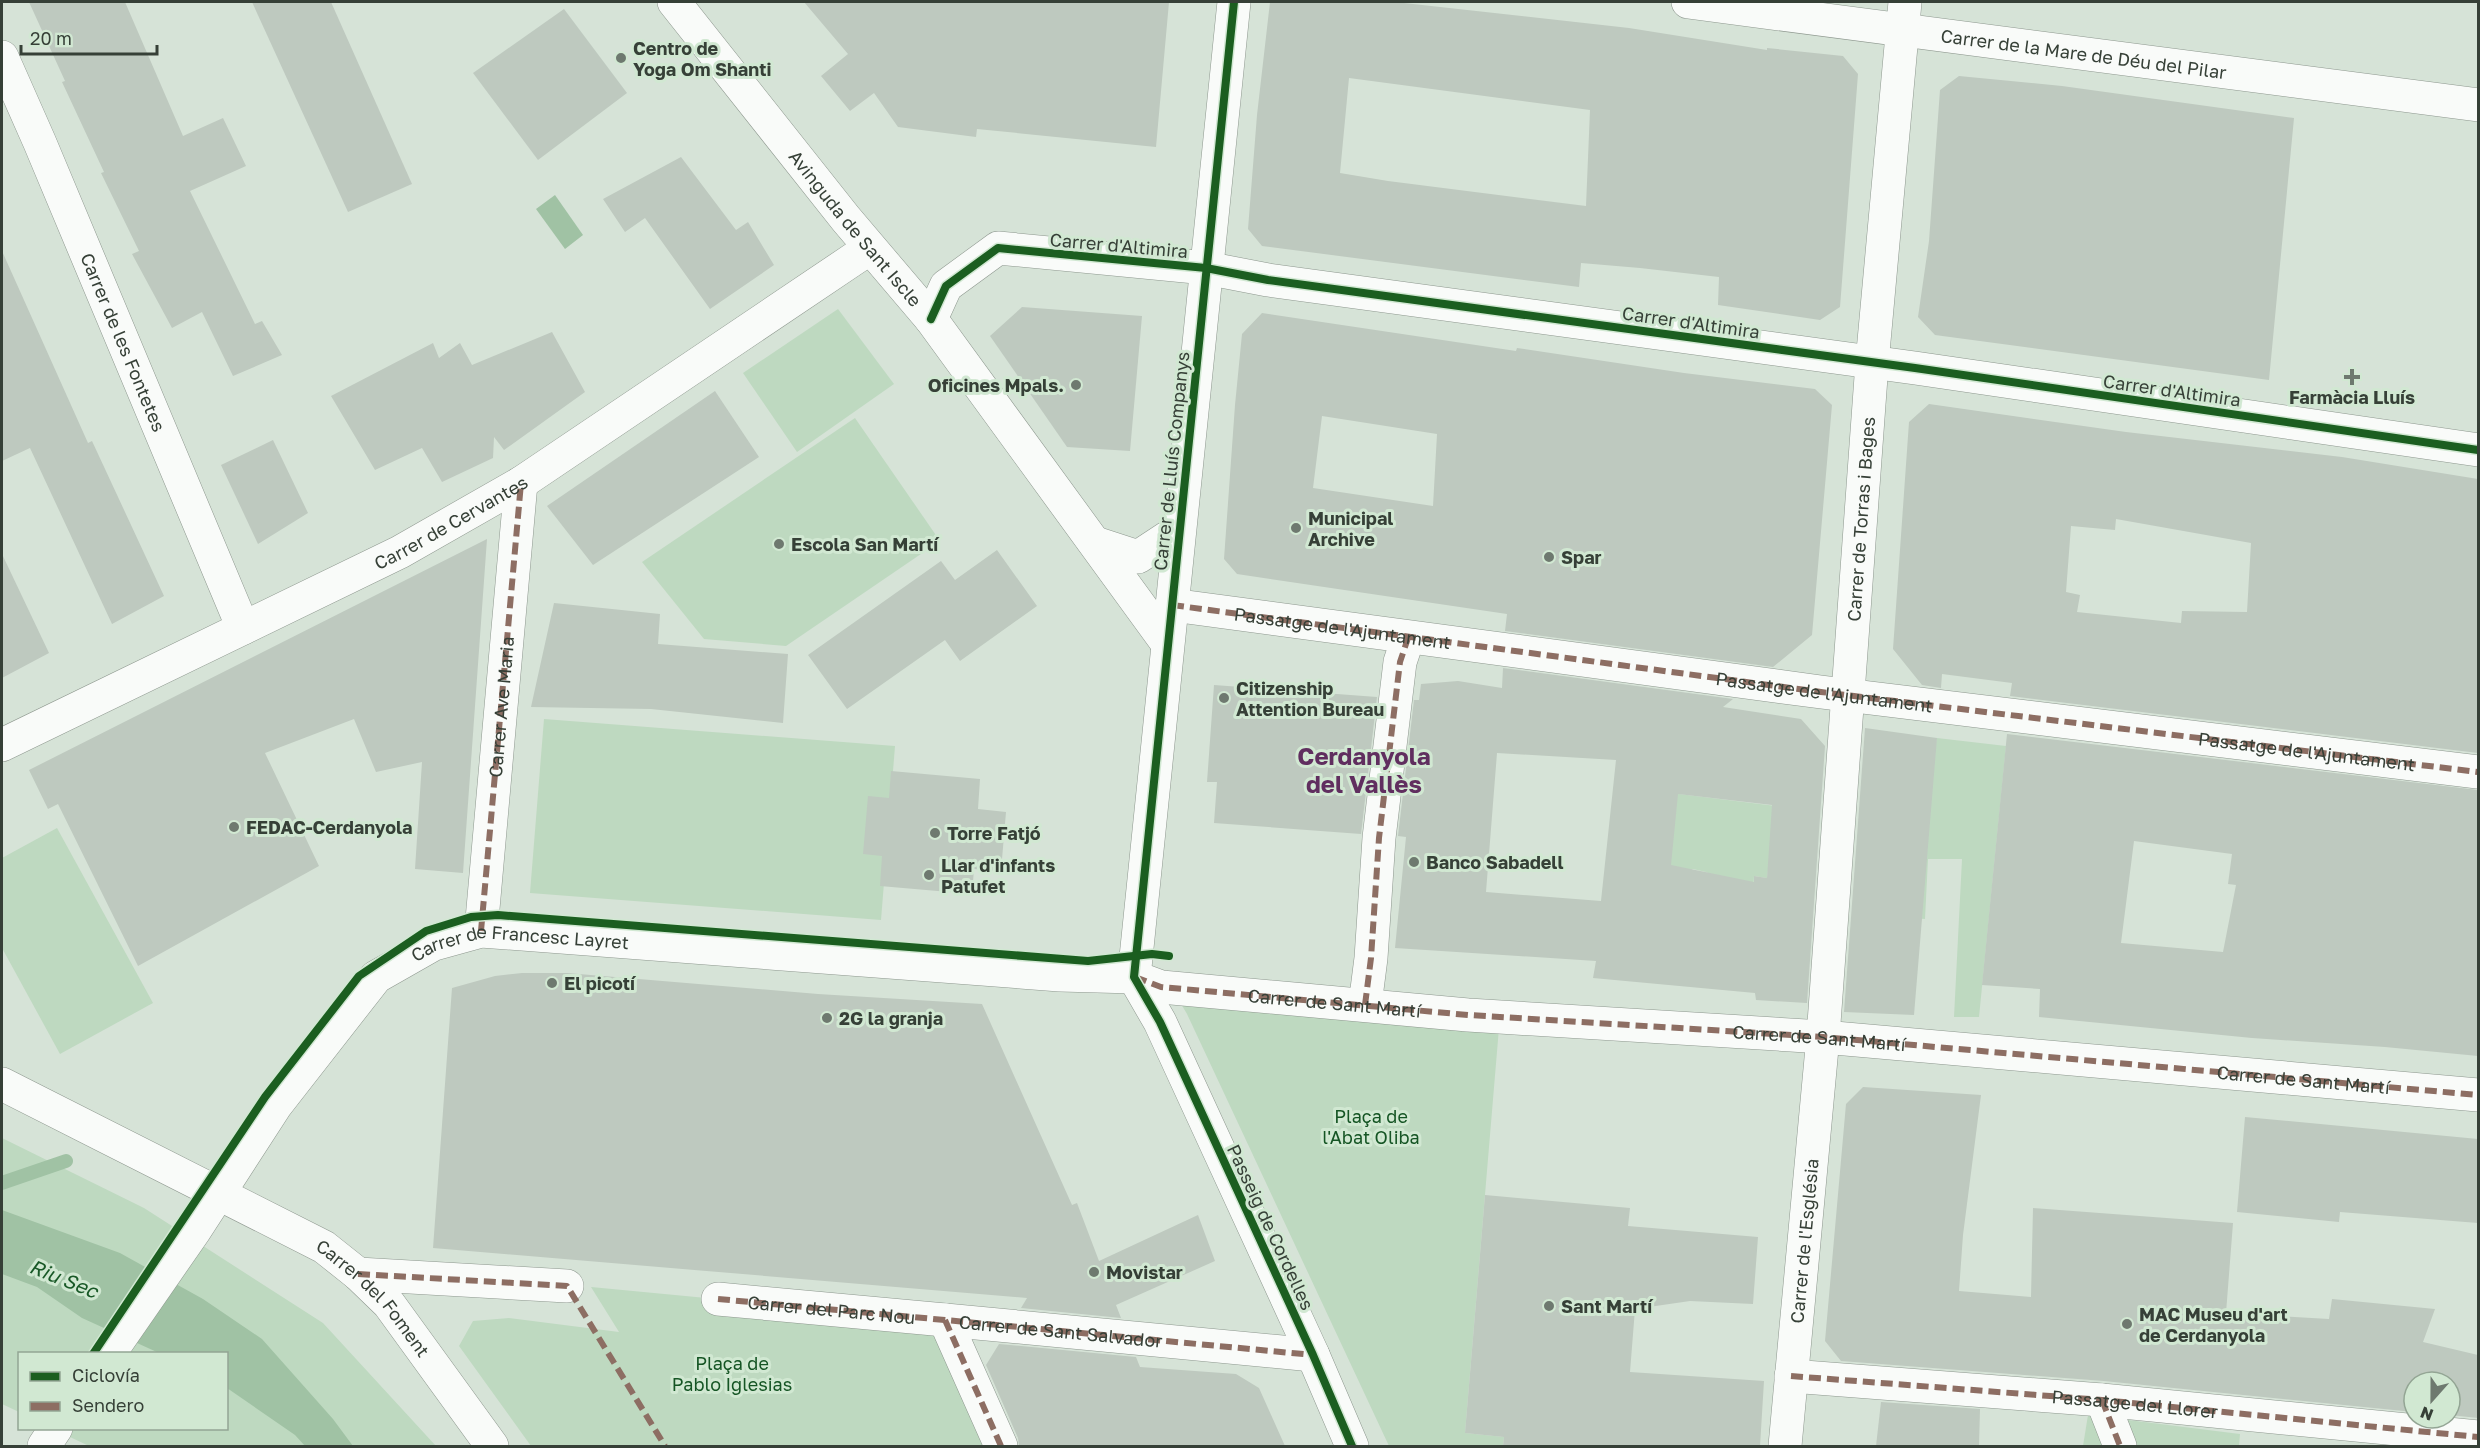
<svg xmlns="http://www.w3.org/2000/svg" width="2480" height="1448" font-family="'Golos Text',sans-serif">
	<rect width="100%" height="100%" fill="#d6e3d7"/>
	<!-- green -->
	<g fill="#bed9c0">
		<path d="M838 309 894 384 797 452 743 373Z"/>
		<path d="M855 418 940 541 786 646 704 639 642 562Z"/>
		<path d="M1655 699 1679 794 1776 806 1767 878 1754 876 1753 895 1706 872 1693 869 1669 882Z"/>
		<path d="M544 719 895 746 881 920 530 893Z"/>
		<path d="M1937 738 2006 746 1979 1017H1954L1962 859H1928L1925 919 1898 917Z"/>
		<path d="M57 828 153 1003 60 1054 2 948V858Z"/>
		<path d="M1171 987 1500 1016 1465 1433 1504 1437 1503 1446H1389L1187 1014Z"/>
		<path d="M2 1138 144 1208 323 1323 436 1446H89L53 1429 226 1428V1354H20L19 1412 2 1404Z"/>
		<path d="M591 1287 935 1320 990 1446H531L459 1346 473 1321 509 1318 619 1332Z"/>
		<path d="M2088 1415 2240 1434 2239 1446H2083Z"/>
	</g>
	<!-- water -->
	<g fill="#a0c2a4">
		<path d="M555 195 583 235 565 249 536 209Z"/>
		<path d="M2 1210 120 1253 203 1299 262 1339 333 1419 353 1446H305L295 1435 227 1388 226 1354 159 1353 82 1318 37 1287 2 1274Z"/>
	</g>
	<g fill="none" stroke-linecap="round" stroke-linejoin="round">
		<!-- stream -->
		<path stroke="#a0c2a4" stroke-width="14" d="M2 1183 66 1161"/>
	</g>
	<!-- building -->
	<g fill="#bec9bf" fill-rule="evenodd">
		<path d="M29 2H125L183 136 223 118 246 166 190 191 255 324 262 321 282 355 233 376 202 312 172 328 132 254 139 251 101 173 104 172 62 82 65 81Z"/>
		<path d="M252 2H331L412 184 348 212Z"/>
		<path d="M804 2H1169L1156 147 977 129 976 137 898 127 874 93 850 111 821 76 848 54Z"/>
		<path d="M1270 2H1395L1629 28 1767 50V48L1843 56 1858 74 1840 307 1820 320 1718 305 1719 277 1640 268 1581 263 1579 287 1262 246 1248 229 1257 115ZM1349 78 1590 110 1586 206 1388 181 1340 173Z"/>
		<path d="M564 9 627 93 538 160 473 73Z"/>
		<path d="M1959 76 2062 86 2294 118 2269 380 1935 335 1918 317 1929 241 1940 90Z"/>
		<path d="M681 157 736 230 748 222 774 265 710 309 645 218 625 232 603 199Z"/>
		<path d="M2 251 88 443 92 441 164 596 112 624 30 448 2 461Z"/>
		<path d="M1022 307 1142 316 1130 451 1067 447 990 336Z"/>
		<path d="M1262 313 1516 351 1517 348 1684 373 1815 389 1832 405 1812 635 1773 667 1505 631 1507 614 1237 574 1224 559 1235 405 1242 334ZM1322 416 1437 434 1433 506 1313 488Z"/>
		<path d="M552 332 585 392 504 450 494 437 493 458 442 482 422 448 375 470 331 396 433 343 439 358 460 343 472 365Z"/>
		<path d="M715 391 759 457 593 565 547 506Z"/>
		<path d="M1929 404 2126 432 2342 457 2478 479V753L2010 696 2012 683 1942 674 1941 688 1922 685 1893 649 1909 422ZM2116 519 2251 543 2247 612 2182 611 2181 623 2077 612 2080 595 2066 592 2071 526 2115 530Z"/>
		<path d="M273 440 308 513 258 544 221 465Z"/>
		<path d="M487 539 463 873 415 869 422 762 376 772 354 719 265 753 319 866 138 966 58 804 48 809 29 770Z"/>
		<path d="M997 550 1037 606 960 661 945 640 847 709 808 655 941 561 955 580Z"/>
		<path d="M2 554 49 653 2 678Z"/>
		<path d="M554 603 660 614 658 644 788 654 783 723 651 709 531 707Z"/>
		<path d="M1503 668 1733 699 1723 707 1801 719 1825 746 1807 1003 1756 1000 1755 993 1593 978 1596 961 1395 948 1406 837 1398 836 1414 700H1419L1421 684 1458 681 1502 688ZM1497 753 1616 760 1601 901 1486 892ZM1678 794 1772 805 1767 878 1754 876V882L1671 865Z"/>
		<path d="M1214 685 1377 697 1361 834 1214 823 1217 782H1207Z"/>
		<path d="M1865 728 1937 738 1914 1015 1844 1012Z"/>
		<path d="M2007 734 2478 790V1056L2385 1047 2252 1038 2039 1017 2040 989 1982 985ZM2134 841 2232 854 2228 884 2236 885 2223 952 2121 943Z"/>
		<path d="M891 771 980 779 978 809 1006 812 1001 871 974 869 972 894 880 886 882 856 863 854 868 796 889 798Z"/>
		<path d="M522 973H567L818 994 982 1004 1072 1205 1077 1203 1099 1261 1198 1215 1215 1261 1116 1305 1121 1318 1021 1308 1027 1298 433 1248 452 988 495 976Z"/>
		<path d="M1863 1087 1981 1095 1963 1235 1959 1291 2031 1297 2033 1208 2233 1223 2226 1313 2329 1319 2332 1299 2435 1309 2423 1342 2478 1355V1418L2450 1415V1382H2414V1412L2104 1381 1841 1361 1825 1341 1846 1104Z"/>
		<path d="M2245 1117 2478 1139V1223L2340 1212 2339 1222 2237 1212Z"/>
		<path d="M1485 1195 1630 1208 1628 1226 1758 1237 1753 1304 1690 1301 1635 1309 1630 1372 1764 1381 1760 1446H1503L1504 1437 1465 1433Z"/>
		<path d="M999 1344 1136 1357 1140 1367 1236 1374 1259 1388 1285 1446H1019L1018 1438 986 1365Z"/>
		<path d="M1881 1402 1980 1409 1979 1446H1876Z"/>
	</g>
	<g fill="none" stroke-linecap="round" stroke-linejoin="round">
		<!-- minor casing -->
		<g stroke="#8d978e" stroke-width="34">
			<g id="minor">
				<path id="s1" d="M674 2 846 219 931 319 1167 643"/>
				<path d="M1234 2 1134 977 1160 1022 1313 1355 1352 1446"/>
				<path id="s2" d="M1688 2 2478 105"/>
				<path id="s3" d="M2 57 40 143 243 628"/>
				<path d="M931 319 946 286 998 248 1206 268 1268 280 1915 368 2478 450"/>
				<path d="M1095 543 1138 557 1179 530"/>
				<path d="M1172 605 1821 692 2478 772"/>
				<path id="s4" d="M2 745 400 552 521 483 870 248"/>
				<path d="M481 931 521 483"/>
				<path d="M1365 1005 1371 958 1379 838 1400 662 1408 638"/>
				<path id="s5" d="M2 1084 324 1247 358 1274 389 1304 492 1446"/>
				<path d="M358 1274 567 1286"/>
				<path d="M718 1299 945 1320"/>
				<path id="s6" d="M109 1354 195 1230 276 1105 376 977 434 944 481 931 1060 975 1134 977 1161 987 1468 1015 1823 1037 2478 1095"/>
				<path d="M1791 1376 2102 1400 2478 1437"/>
				<path d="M2102 1400 2120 1446"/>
				<path d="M44 1446 56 1428"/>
				<path d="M1001 1446 945 1320 1313 1355"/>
				<path id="s7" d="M1785 1446 1823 1037 1872 363 1905 2"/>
			</g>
		</g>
		<!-- minor -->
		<use href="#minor" stroke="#f9fbf9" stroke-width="33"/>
		<!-- quiet -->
		<g stroke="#8d6e63" stroke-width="6" stroke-dasharray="12 6" stroke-linecap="butt">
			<path id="s8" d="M1172 605 1821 692 2478 772"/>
			<path id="s9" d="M481 931 521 483"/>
			<path id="s10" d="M1135 977 1161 987 1468 1015 1823 1037 2478 1095"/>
			<path d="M1365 1005 1371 958 1379 838 1400 662 1408 638"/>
			<path d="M358 1274 567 1286 665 1446"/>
			<path id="s11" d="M718 1299 945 1320"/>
			<path id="s12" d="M1791 1376 2102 1400 2478 1437"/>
			<path d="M2102 1400 2120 1446"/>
			<path id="s13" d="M1001 1446 945 1320 1313 1355"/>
		</g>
		<!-- cycleway casing -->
		<g stroke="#d1e8d2" stroke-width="11">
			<g id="cycleway">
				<path d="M1234 2 1134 977 1160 1022 1313 1355 1352 1446"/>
				<path d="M931 319 946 286 998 248 1206 268 1268 280 1915 368 2478 450"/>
				<path d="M93 1354 265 1097 359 976 426 931 471 917 498 915 1088 961 1152 954 1169 956"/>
			</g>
		</g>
		<!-- cycleway -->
		<use href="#cycleway" stroke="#1b5e20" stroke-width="8"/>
	</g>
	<!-- markers -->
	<g fill="#6e796f" stroke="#d1e8d2" stroke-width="2">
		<circle cx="621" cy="58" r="6"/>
		<path d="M2349 368h6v6h6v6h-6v6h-6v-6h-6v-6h6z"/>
		<circle cx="1076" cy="385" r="6"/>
		<circle cx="1296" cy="528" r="6"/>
		<circle cx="779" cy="544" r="6"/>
		<circle cx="1549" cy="557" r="6"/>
		<circle cx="1224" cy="698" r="6"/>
		<circle cx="234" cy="827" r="6"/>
		<circle cx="935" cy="833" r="6"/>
		<circle cx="1414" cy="862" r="6"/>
		<circle cx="929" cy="875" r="6"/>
		<circle cx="552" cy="983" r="6"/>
		<circle cx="827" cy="1018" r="6"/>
		<circle cx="1094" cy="1272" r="6"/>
		<circle cx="1549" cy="1306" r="6"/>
		<circle cx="2127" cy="1324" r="6"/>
	</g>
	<g text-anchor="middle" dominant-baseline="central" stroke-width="6" stroke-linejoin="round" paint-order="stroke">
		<!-- poi labels -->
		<g font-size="18" font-weight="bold" fill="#364037" stroke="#d1e8d2" text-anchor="start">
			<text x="633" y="48">Centro de<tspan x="633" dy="21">Yoga Om Shanti</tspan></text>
			<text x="1064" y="385" text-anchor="end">Oficines Mpals.</text>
			<text x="2352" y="397" text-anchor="middle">Farmàcia Lluís</text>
			<text x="1308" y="518">Municipal<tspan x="1308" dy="21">Archive</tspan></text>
			<text x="791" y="544">Escola San Martí</text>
			<text x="1561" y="557">Spar</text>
			<text x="1236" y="688">Citizenship<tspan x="1236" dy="21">Attention Bureau</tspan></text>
			<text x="246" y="827">FEDAC-Cerdanyola</text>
			<text x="947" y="833">Torre Fatjó</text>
			<text x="1426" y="862">Banco Sabadell</text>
			<text x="941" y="865">Llar d'infants<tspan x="941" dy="21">Patufet</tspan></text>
			<text x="564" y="983">El picotí</text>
			<text x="839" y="1018">2G la granja</text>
			<text x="1106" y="1272">Movistar</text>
			<text x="1561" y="1306">Sant Martí</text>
			<text x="2139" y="1314">MAC Museu d'art<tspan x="2139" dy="21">de Cerdanyola</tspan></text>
		</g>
		<!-- street labels -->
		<g font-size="18" fill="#364037" stroke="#d1e8d2">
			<text stroke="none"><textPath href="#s2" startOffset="399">Carrer de la Mare de Déu del Pilar</textPath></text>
			<text stroke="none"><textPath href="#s1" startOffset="290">Avinguda de Sant Iscle</textPath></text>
			<text transform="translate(1119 245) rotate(5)">Carrer d'Altimira</text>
			<text transform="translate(1691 322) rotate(8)">Carrer d'Altimira</text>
			<text stroke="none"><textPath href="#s3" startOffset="310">Carrer de les Fontetes</textPath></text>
			<text transform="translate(2172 390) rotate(8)">Carrer d'Altimira</text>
			<text transform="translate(1171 461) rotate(-84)">Carrer de Lluís Companys</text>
			<text stroke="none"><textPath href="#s7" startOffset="930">Carrer de Torras i Bages</textPath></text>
			<text stroke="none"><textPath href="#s4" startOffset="501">Carrer de Cervantes</textPath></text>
			<text stroke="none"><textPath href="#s8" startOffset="172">Passatge de l'Ajuntament</textPath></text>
			<text stroke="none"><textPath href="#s8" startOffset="658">Passatge de l'Ajuntament</textPath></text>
			<text stroke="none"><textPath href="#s9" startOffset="225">Carrer Ave Maria</textPath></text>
			<text stroke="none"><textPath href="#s8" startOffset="1144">Passatge de l'Ajuntament</textPath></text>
			<text stroke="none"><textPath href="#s6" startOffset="615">Carrer de Francesc Layret</textPath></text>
			<text stroke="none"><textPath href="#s10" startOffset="202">Carrer de Sant Martí</textPath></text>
			<text stroke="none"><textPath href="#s10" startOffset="688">Carrer de Sant Martí</textPath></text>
			<text stroke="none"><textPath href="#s10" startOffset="1174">Carrer de Sant Martí</textPath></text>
			<text transform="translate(1271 1227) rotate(65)">Passeig de Cordelles</text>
			<text stroke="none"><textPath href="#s7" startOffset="206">Carrer de l'Església</textPath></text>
			<text stroke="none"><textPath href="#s5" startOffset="432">Carrer del Foment</textPath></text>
			<text stroke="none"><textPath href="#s11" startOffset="114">Carrer del Parc Nou</textPath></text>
			<text stroke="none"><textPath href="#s13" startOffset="254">Carrer de Sant Salvador</textPath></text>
			<text stroke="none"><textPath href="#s12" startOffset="345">Passatge del Llorer</textPath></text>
		</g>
		<!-- park labels -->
		<g font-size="18" fill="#155524" stroke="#d1e8d2">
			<text x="1371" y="1116">Plaça de<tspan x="1371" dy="21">l'Abat Oliba</tspan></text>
			<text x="732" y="1363">Plaça de<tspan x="732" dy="21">Pablo Iglesias</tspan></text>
		</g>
		<!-- water labels -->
		<g font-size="20" font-style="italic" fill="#195927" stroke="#d1e8d2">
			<text transform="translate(64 1278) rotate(22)">Riu Sec</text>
		</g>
		<!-- district labels -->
		<g font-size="24" font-weight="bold" fill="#602e5f" stroke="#d1e8d2">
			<text x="1364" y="755">Cerdanyola<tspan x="1364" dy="28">del Vallès</tspan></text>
		</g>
	</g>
	<!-- border -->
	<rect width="2480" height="1448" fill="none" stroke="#364037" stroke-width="6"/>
	<!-- legend -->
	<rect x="18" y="1352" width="210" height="78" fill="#d1e8d2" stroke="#93a594" stroke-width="1.5"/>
	<rect x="30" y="1372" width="30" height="9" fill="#1b5e20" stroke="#93a594" stroke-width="1.5"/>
	<text x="72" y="1382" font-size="18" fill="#364037">Ciclovía</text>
	<rect x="30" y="1402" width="30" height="9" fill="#8d6e63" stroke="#93a594" stroke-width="1.5"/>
	<text x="72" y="1412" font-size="18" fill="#364037">Sendero</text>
	<!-- north arrow -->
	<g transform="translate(2432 1400) rotate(201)"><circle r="28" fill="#d1e8d2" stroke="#93a594" stroke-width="1.5"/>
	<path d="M0-4.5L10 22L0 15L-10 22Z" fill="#6e796f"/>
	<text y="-9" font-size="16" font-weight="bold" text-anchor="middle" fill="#364037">N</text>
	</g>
	<!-- scale -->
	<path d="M21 45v9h136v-9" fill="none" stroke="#364037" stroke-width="3"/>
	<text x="30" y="45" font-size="18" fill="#364037" stroke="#d1e8d2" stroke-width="4.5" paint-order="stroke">20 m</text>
</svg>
